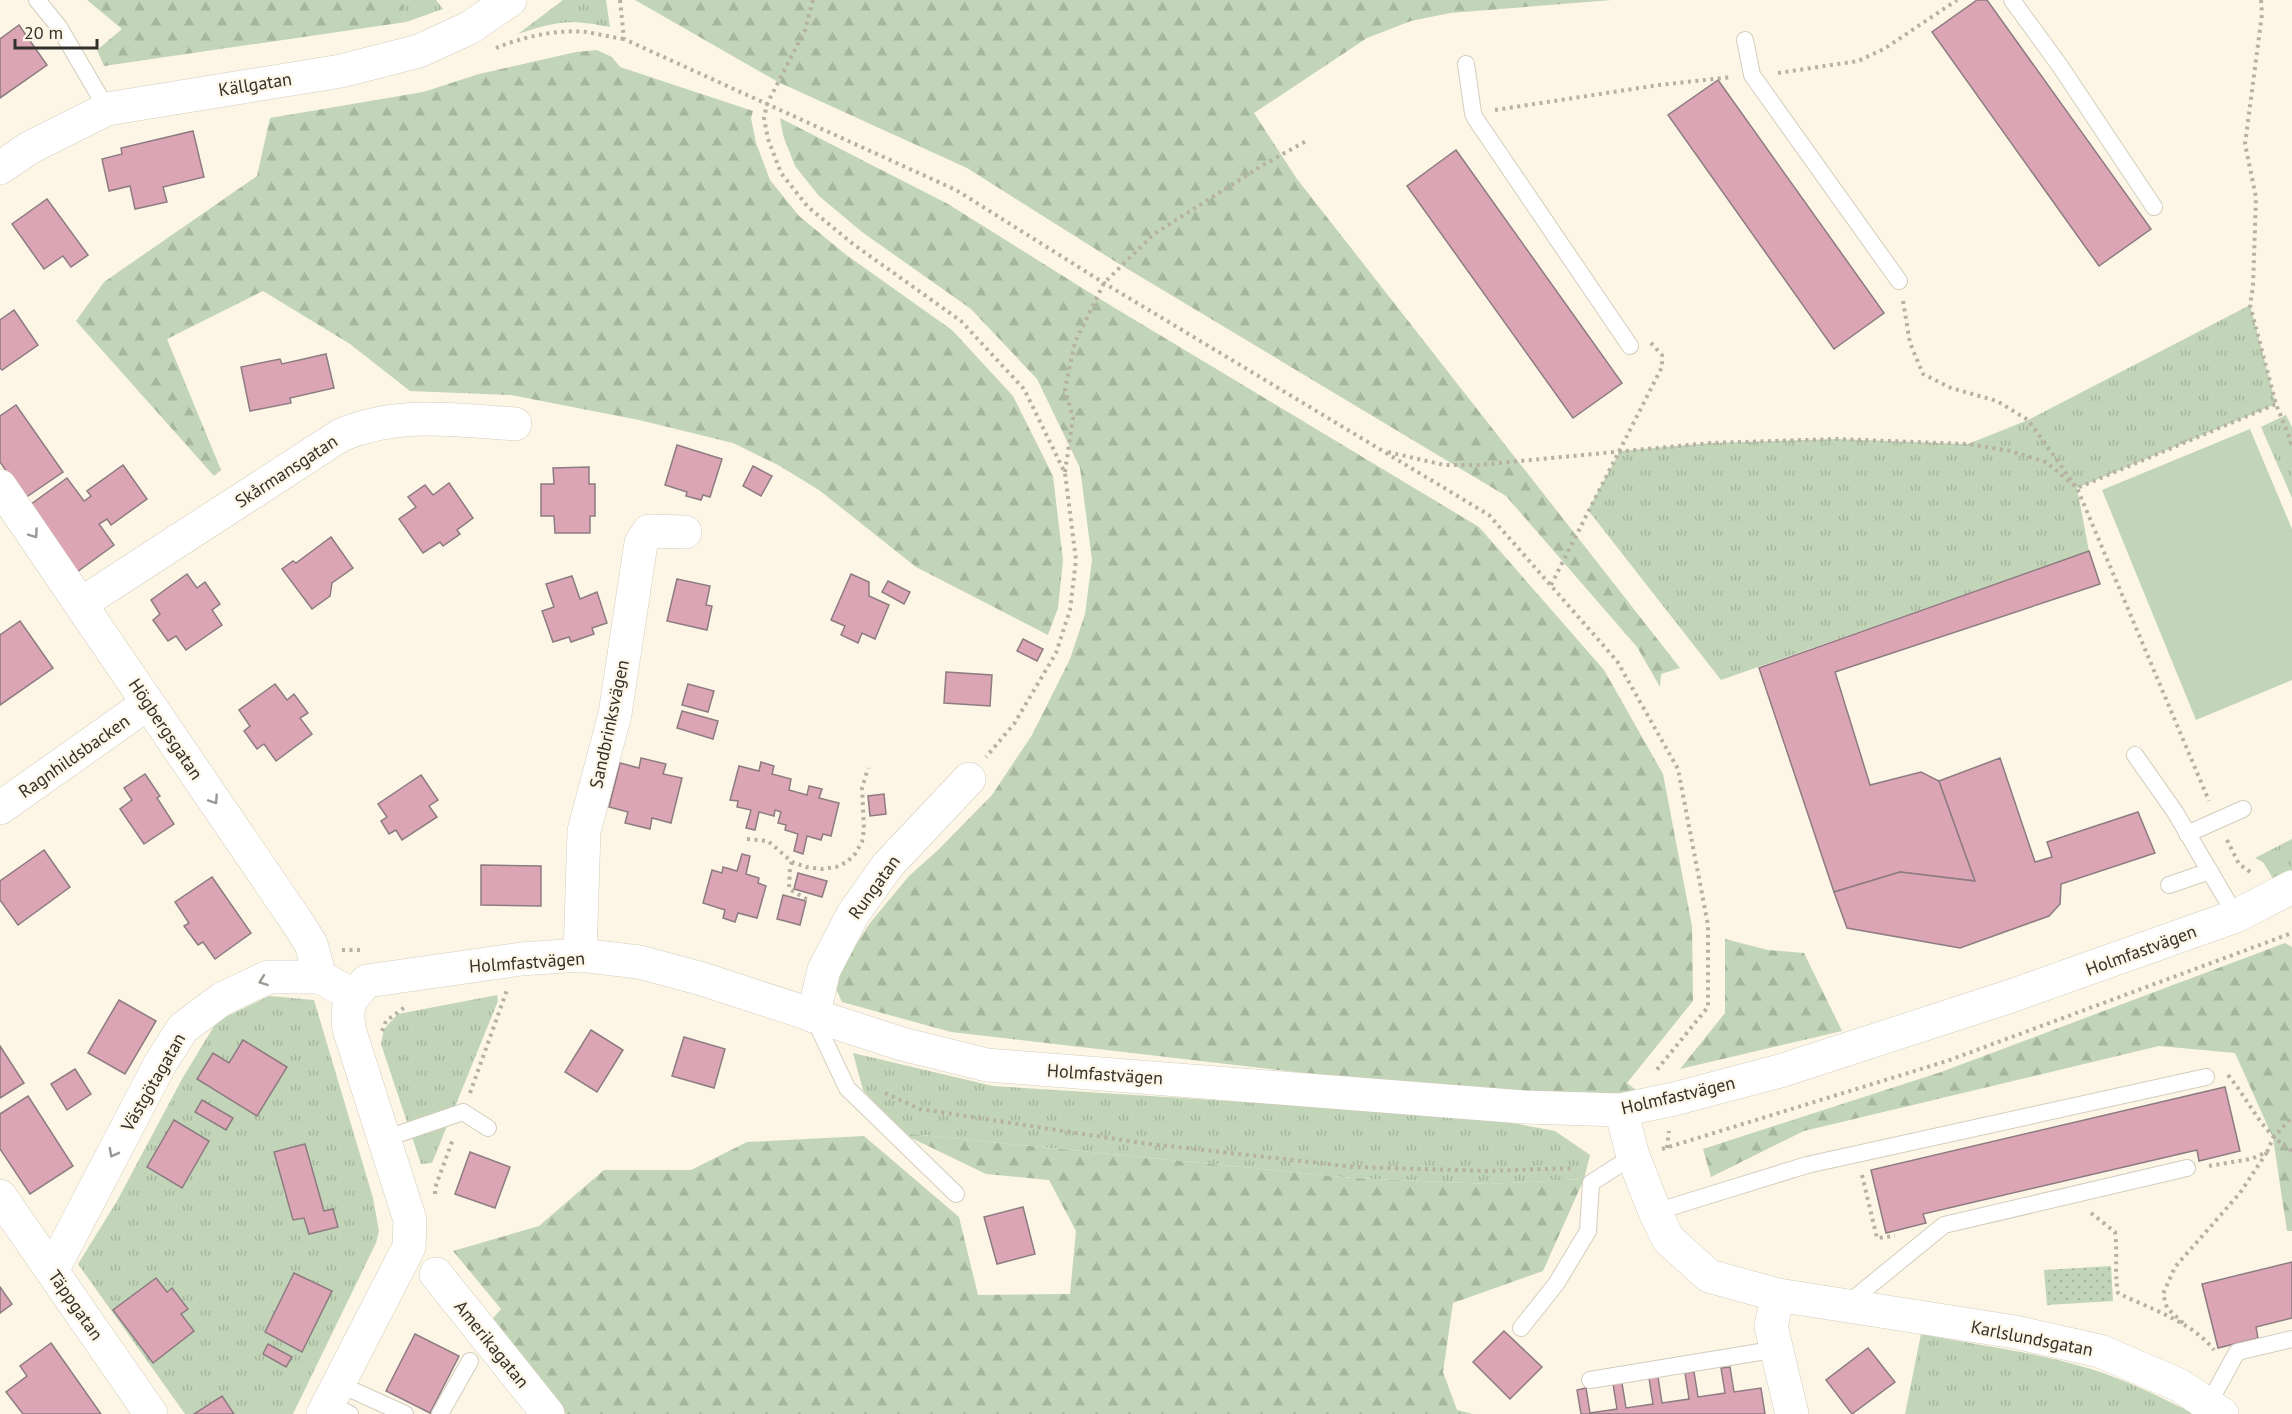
<svg xmlns="http://www.w3.org/2000/svg" width="2292" height="1414" font-family="'PT Sans',sans-serif">
	<defs>
		<pattern id="grass-tufts" width="24" height="20" patternUnits="userSpaceOnUse" patternTransform="scale(1.5)"><rect width="24" height="20" fill="#c2d5b8"/><path d="M3 7l-1-3M5 7V3M7 7l1-3M15 17l-1-3M17 17v-4M19 17l1-3" fill="none" stroke="#a7b79e"/></pattern>
		<pattern id="forest-firs" width="22" height="20" patternUnits="userSpaceOnUse" patternTransform="scale(1.5)"><rect width="22" height="20" fill="#c2d5b8"/><path d="M5 1l3.5 6h-7zM16 11l3.5 6h-7z" fill="#a7b79e"/></pattern>
		<pattern id="park-dots" width="8" height="8" patternUnits="userSpaceOnUse" patternTransform="scale(1.5)"><rect width="8" height="8" fill="#c2d5b8"/><path d="M2 2h.1M6 6h.1" fill="none" stroke="#a7b79e" stroke-width="1.8" stroke-linecap="round"/></pattern>
	</defs>
	<rect width="100%" height="100%" fill="#fdf6e6"/>
	<!-- grass -->
	<g fill="url(#grass-tufts)">
		<path d="M402 0H436L443 9 406 22Z"/>
		<path d="M563 0H606L610 27C568 19 558 21 518 34Z"/>
		<path d="M2250 305 2276 404 2077 488 2089 551 1721 680 1588 510 1620 451 1710 443 1836 439 1968 444 2028 420Z"/>
		<path d="M2286 415 2292 427V498L2261 427Z"/>
		<path d="M2292 839V871L2274 880 2263 862 2255 858Z"/>
		<path d="M497 995 498 1001 432 1163 421 1164 381 1044 384 1029 398 1014Z"/>
		<path d="M269 996 314 1000 373 1198 379 1231 376 1243 293 1414H185L78 1264 117 1201 182 1079 217 1021Z"/>
		<path d="M853 1053 993 1086 1481 1117 1555 1131 1590 1155 1584 1179 1489 1184 1353 1178 901 1133 863 1090Z"/>
		<path d="M1921 1334C1975 1345 2031 1351 2084 1367 2120 1377 2161 1397 2194 1414H1905Z"/>
	</g>
	<!-- forest -->
	<g fill="url(#forest-firs)">
		<path d="M87 0H402L406 22 104 66 97 50 122 29Z"/>
		<path d="M635 0H1612L1450 13 1411 21 1367 38 1254 113 1297 179 1680 668 1661 674 1660 687 1637 647 1506 496 1116 262 967 168 778 82Z"/>
		<path d="M597 50 612 57 620 67 753 111 751 118 756 143 770 180 799 216 845 254 952 330 1013 396 1053 476 1063 560 1058 608 1048 635 916 567 819 490 778 465 733 443 639 420 511 395 410 391 350 344 263 291 167 339 221 470 214 476 76 321 104 282 257 176 270 118 423 92 479 74 576 52Z"/>
		<path d="M780 118 948 204 1095 296 1479 527 1604 670 1663 774 1692 926 1693 1001 1627 1083 1637 1091 1620 1095 1524 1092 1313 1074 951 1032 842 1002 835 987 842 966 870 923 909 876 938 850 992 795 1032 735 1070 659 1085 614 1092 560 1080 468 1037 379 971 309 862 232 819 196 795 166 783 135Z"/>
		<path d="M1725 939 1768 950 1804 953 1842 1031 1680 1069 1725 1013Z"/>
		<path d="M2285 943 2292 947V1231H2287L2273 1138 2235 1053 2159 1046 1804 1131 1711 1177 1703 1149 1941 1072Z"/>
		<path d="M901 1133 1353 1178 1489 1184 1584 1179 1543 1271 1453 1303 1443 1372 1457 1410 1473 1414H566L488 1324 501 1309 453 1251 539 1226 604 1170H691L747 1142 864 1136 959 1217 978 1295 1070 1294 1076 1231 1049 1180 986 1174Z"/>
	</g>
	<!-- park -->
	<path fill="url(#park-dots)" d="M2111 1266 2113 1301 2047 1305 2044 1270Z"/>
	<!-- pitch -->
	<path fill="#c2d5b8" d="M2250 429 2292 529V680L2196 720 2102 490Z"/>
	<!-- building -->
	<g fill="#dba5b5" stroke="#8d7c81" stroke-width="1.5">
		<path d="M1977 0H1987L2151 229 2099 266 1932 32Z"/>
		<path d="M19 25 47 65 0 98V39Z"/>
		<path d="M1718 80 1884 313 1834 349 1668 115Z"/>
		<path d="M193 131 204 177 163 187 167 202 135 209 130 186 109 191 102 159 122 154 121 148Z"/>
		<path d="M1456 150 1622 383 1573 418 1407 186Z"/>
		<path d="M47 199 88 255 71 267 63 256 44 269 12 224Z"/>
		<path d="M14 310 38 345 2 370 0 368V320Z"/>
		<path d="M326 354 334 388 290 398 291 403 250 411 241 367 280 359 282 364Z"/>
		<path d="M16 405 63 472 25 498 0 462V416Z"/>
		<path d="M677 445 722 459 710 497 703 495 701 500 686 496 687 492 665 485Z"/>
		<path d="M123 465 147 499 111 525 107 519 99 524 114 545 77 572 30 505 67 478 84 501 91 496 87 491Z"/>
		<path d="M753 466 772 476 761 496 743 486Z"/>
		<path d="M589 467V484H595V516H590V533H555L554 516H541V484H554L553 468Z"/>
		<path d="M449 483 473 518 457 530 460 534 443 546 440 542 423 553 399 519 416 507 408 497 425 485 433 495Z"/>
		<path d="M331 537 353 568 332 583 330 596 312 609 282 569 293 561 296 563Z"/>
		<path d="M2089 551 2100 584 1835 672 1870 785 1921 772 1939 781 1975 881 1900 872 1834 892 1759 668Z"/>
		<path d="M187 574 197 588 205 582 220 604 212 610 222 625 186 650 176 636 168 641 153 620 160 614 151 600Z"/>
		<path d="M851 574 869 582V596L889 605 875 639 862 633 858 643 841 635 845 626 831 620Z"/>
		<path d="M572 576 580 599 597 592 607 623 592 628 594 634 571 642 569 637 553 642 542 611 554 607 546 584Z"/>
		<path d="M677 579 710 586 706 605 712 606 707 630 667 621Z"/>
		<path d="M888 581 910 592 904 604 882 592Z"/>
		<path d="M20 621 53 668 0 705V635Z"/>
		<path d="M1023 639 1043 649 1037 661 1017 651Z"/>
		<path d="M946 672 992 675 990 706 944 703Z"/>
		<path d="M275 684 287 700 294 694 308 713 300 718 312 734 276 761 264 744 257 749 244 731 250 726 239 710Z"/>
		<path d="M688 684 714 691 708 712 682 705Z"/>
		<path d="M682 711 718 721 713 739 677 728Z"/>
		<path d="M641 758 666 764 663 774 682 778 671 823 652 818 650 829 625 823 628 812 609 807 620 763 639 768Z"/>
		<path d="M2000 758 2035 862 2052 857 2047 842 2138 812 2155 853 2061 884 2060 904 2049 916 1960 948 1847 928 1834 892 1900 872 1975 881 1939 781Z"/>
		<path d="M761 762 774 766 772 774 791 779 789 790 807 795 809 786 822 789 819 798 839 803 831 836 823 834 821 840 807 836 803 854 794 851 798 834 785 830 786 825 778 823 781 812 775 810 774 816 759 812 755 830 746 828 751 810 737 807 738 801 730 800 739 766 759 771Z"/>
		<path d="M145 774 160 796 157 798 174 824 144 844 120 809 132 800 124 788Z"/>
		<path d="M421 775 438 800 429 806 437 817 402 840 396 830 389 834 381 821 387 817 378 804Z"/>
		<path d="M884 794 886 814 870 816 868 796Z"/>
		<path d="M44 850 70 887 18 925 0 900V881Z"/>
		<path d="M742 854 750 856 746 874 759 878 758 883 766 886 757 918 738 913 735 922 723 918 725 910 703 903 712 870 722 873 723 867 737 871Z"/>
		<path d="M481 865 541 866V906L481 905Z"/>
		<path d="M798 873 827 881 822 897 794 889Z"/>
		<path d="M212 877 251 933 215 959 203 942 198 945 184 926 189 923 175 902Z"/>
		<path d="M783 895 806 901 800 925 777 919Z"/>
		<path d="M119 1000 156 1021 125 1074 88 1053Z"/>
		<path d="M591 1030 623 1050 597 1092 565 1072Z"/>
		<path d="M684 1037 725 1049 714 1088 672 1076Z"/>
		<path d="M243 1040 287 1067 257 1116 197 1079 213 1053 229 1063Z"/>
		<path d="M0 1046 24 1083 0 1098Z"/>
		<path d="M75 1069 91 1094 67 1110 51 1084Z"/>
		<path d="M2225 1087 2240 1151 2199 1161 2197 1150 1923 1214 1926 1223 1886 1233 1871 1170Z"/>
		<path d="M28 1096 73 1166 30 1194 0 1149V1114Z"/>
		<path d="M202 1100 233 1118 226 1130 195 1112Z"/>
		<path d="M174 1120 209 1141 182 1188 147 1167Z"/>
		<path d="M305 1144 324 1211 333 1209 338 1227 309 1234 304 1218 293 1220 274 1152Z"/>
		<path d="M470 1152 510 1167 495 1208 455 1194Z"/>
		<path d="M1023 1207 1035 1254 997 1264 984 1217Z"/>
		<path d="M2292 1262V1318L2256 1327 2258 1338 2218 1348 2202 1284Z"/>
		<path d="M294 1273 332 1291 302 1352 265 1332Z"/>
		<path d="M156 1278 167 1292 172 1288 188 1309 181 1314 194 1331 153 1363 113 1310Z"/>
		<path d="M0 1287 12 1304 0 1313Z"/>
		<path d="M1504 1331 1542 1367 1510 1399 1473 1362Z"/>
		<path d="M415 1334 459 1356 430 1413 386 1391Z"/>
		<path d="M51 1343 101 1414H23L6 1392 27 1376 20 1366Z"/>
		<path d="M268 1344 292 1357 286 1367 263 1354Z"/>
		<path d="M1868 1348 1895 1382 1852 1414 1826 1380Z"/>
		<path d="M1730 1367 1734 1392 1761 1388 1765 1414H1581L1577 1390 1586 1388 1590 1413 1617 1409 1613 1384 1622 1383 1626 1408 1653 1404 1649 1378 1658 1377 1662 1403 1689 1399 1685 1373 1694 1372 1698 1397 1725 1393 1721 1368Z"/>
		<path d="M222 1396 234 1414H194Z"/>
	</g>
	<g fill="none" stroke-linecap="round" stroke-linejoin="round">
		<!-- lane casing -->
		<g stroke="#d3cdbd" stroke-width="18">
			<g id="lane">
				<path d="M37 0 59 27 107 109"/>
				<path d="M2012 0 2060 66 2154 207"/>
				<path d="M1745 40 1752 75 1899 281"/>
				<path d="M1466 64 1473 113 1475 118 1630 346"/>
				<path d="M2135 755 2175 812 2236 916"/>
				<path d="M2187 834 2243 809"/>
				<path d="M2169 885 2210 871"/>
				<path d="M813 1016 847 1088 956 1194"/>
				<path d="M384 1139 463 1112 488 1128"/>
				<path d="M1655 1212 1807 1165 2206 1077"/>
				<path d="M1846 1305 1944 1225 2187 1168"/>
				<path d="M1521 1328 1556 1284 1588 1231 1591 1183 1633 1156"/>
				<path d="M1590 1380 1778 1349"/>
				<path d="M339 1384 405 1414"/>
				<path d="M329 1403 350 1414"/>
				<path d="M2208 1405 2237 1352 2292 1339"/>
				<path d="M440 1414 470 1361"/>
			</g>
		</g>
		<!-- street casing -->
		<g stroke="#d3cdbd" stroke-width="34">
			<g id="street">
				<path d="M0 486 297 922 311 944 320 977"/>
				<path d="M82 603 341 435C399 411 454 420 515 424"/>
				<path d="M0 808 147 704"/>
				<path d="M580 955 584 831 615 714 641 543 649 531 685 532"/>
				<path d="M813 1016 824 970 853 914 887 866 969 779"/>
				<path d="M1621 1110 1633 1156 1655 1212 1668 1239 1709 1276 1778 1295 2015 1332 2100 1351 2179 1385 2222 1414"/>
				<path d="M0 1196 151 1414"/>
				<path d="M52 1271 160 1064 183 1028 222 999 268 977H320L338 987"/>
				<path d="M436 1274 548 1414"/>
				<path d="M1778 1295 1771 1326 1792 1414"/>
			</g>
		</g>
		<!-- secondary casing -->
		<g stroke="#d3cdbd" stroke-width="34">
			<g id="secondary">
				<path d="M0 168 29 148 107 109 341 71 419 51 469 28 510 0"/>
				<path d="M323 1414 409 1247 410 1220 349 1029C346 1003 349 1000 367 981L521 959 580 955 639 962 699 978 902 1044 987 1065 1523 1107 1621 1110 1674 1099 1780 1071 2008 997 2236 916 2292 887"/>
			</g>
		</g>
		<!-- path -->
		<g stroke="#b6b1a5" stroke-width="4" stroke-dasharray="3 4.5" stroke-linecap="butt">
			<path d="M620 0 624 39 956 190 1104 283 1489 515 1617 661 1678 769 1708 925V1007L1655 1072"/>
			<path d="M813 0 805 30 767 104 764 118 768 139 781 173 808 207 853 244 961 321 1024 389 1065 473 1076 560 1070 610 1056 653 1014 724 986 757"/>
			<path d="M2261 0 2262 14 2245 144 2256 197 2253 287 2250 305 2276 404 2292 444"/>
			<path d="M496 48C522 37 557 29 586 32 598 34 611 37 624 39"/>
			<path d="M1778 73 1858 61 1884 49 1957 0"/>
			<path d="M1495 110 1659 85 1732 77"/>
			<path d="M1903 301 1910 343 1923 374 1951 388 1997 401 2028 420 2077 488 2276 404"/>
			<path d="M1388 452 1444 465H1478L1710 443 1836 439 1968 444 2010 451 2046 462 2077 488 2209 801"/>
			<path d="M1065 472 1073 418 1065 389 1075 342 1104 283 1154 234 1263 165 1308 140"/>
			<path d="M1551 585 1662 367V355L1650 342"/>
			<path d="M747 839 768 841 792 862 806 867 821 869 836 867 847 862 855 854 862 842 864 829 862 788 868 768"/>
			<path d="M2227 840 2239 864 2253 874"/>
			<path d="M792 862 790 867 789 889 808 900"/>
			<path d="M342 950H362"/>
			<path d="M382 1031 386 1021 405 1007"/>
			<path d="M2228 1075C2251 1103 2260 1131 2292 1151"/>
			<path d="M470 1093 507 990"/>
			<path d="M885 1093 920 1109 1142 1143 1354 1167 1489 1171 1575 1168"/>
			<path d="M1667 1148 1669 1131"/>
			<path d="M1662 1149 1947 1061 2292 933"/>
			<path d="M2209 1166 2251 1159 2267 1152 2273 1138 2292 1117"/>
			<path d="M1862 1175 1877 1238 1895 1236"/>
			<path d="M435 1194V1188L453 1139"/>
			<path d="M2091 1213 2115 1232C2118 1254 2114 1270 2118 1293 2150 1309 2191 1321 2214 1350"/>
			<path d="M2183 1323 2167 1308 2163 1294 2175 1267 2240 1193 2267 1152"/>
		</g>
		<!-- lane -->
		<use href="#lane" stroke="#fff" stroke-width="16"/>
		<!-- street -->
		<use href="#street" stroke="#fff" stroke-width="33"/>
		<!-- secondary -->
		<use href="#secondary" stroke="#fff" stroke-width="33"/>
	</g>
	<!-- one-way arrows -->
	<defs><path id="oneway-chevron" d="M-2-3.5L2.5 0L-2 3.5" fill="none" stroke-width="1.6" stroke-linecap="round" stroke-linejoin="round" transform="scale(1.5)"/></defs>
	<g stroke="#989894">
		<use href="#oneway-chevron" transform="translate(34 534) rotate(55)"/>
		<use href="#oneway-chevron" transform="translate(214 800) rotate(56)"/>
		<use href="#oneway-chevron" transform="translate(263 981) rotate(160)"/>
		<use href="#oneway-chevron" transform="translate(113 1153) rotate(118)"/>
	</g>
	<g text-anchor="middle" dominant-baseline="central" stroke-width="4.5" stroke-linejoin="round" paint-order="stroke">
		<!-- street labels -->
		<g font-size="18" fill="#32302a" stroke="#fdf6e6">
			<text transform="translate(255 84) rotate(-9)">Källgatan</text>
			<text transform="translate(286 471) rotate(-33)">Skårmansgatan</text>
			<text transform="translate(609 724) rotate(-78)">Sandbrinksvägen</text>
			<text transform="translate(166 729) rotate(56)">Högbergsgatan</text>
			<text transform="translate(74 756) rotate(-35)">Ragnhildsbacken</text>
			<text transform="translate(874 887) rotate(-54)">Rungatan</text>
			<text transform="translate(2141 950) rotate(-20)">Holmfastvägen</text>
			<text transform="translate(527 962) rotate(-4)">Holmfastvägen</text>
			<text transform="translate(1105 1074) rotate(4)">Holmfastvägen</text>
			<text transform="translate(153 1082) rotate(-60)">Västgötagatan</text>
			<text transform="translate(1678 1095) rotate(-13)">Holmfastvägen</text>
			<text transform="translate(76 1305) rotate(55)">Täppgatan</text>
			<text transform="translate(2032 1338) rotate(11)">Karlslundsgatan</text>
			<text transform="translate(492 1344) rotate(51)">Amerikagatan</text>
		</g>
	</g>
	<!-- scale -->
	<path d="M15 39v9h82v-9" fill="none" stroke="#32302a" stroke-width="3"/>
	<text x="24" y="39" font-size="18" fill="#32302a" stroke="#fdf6e6" stroke-width="4.5" paint-order="stroke">20 m</text>
</svg>
